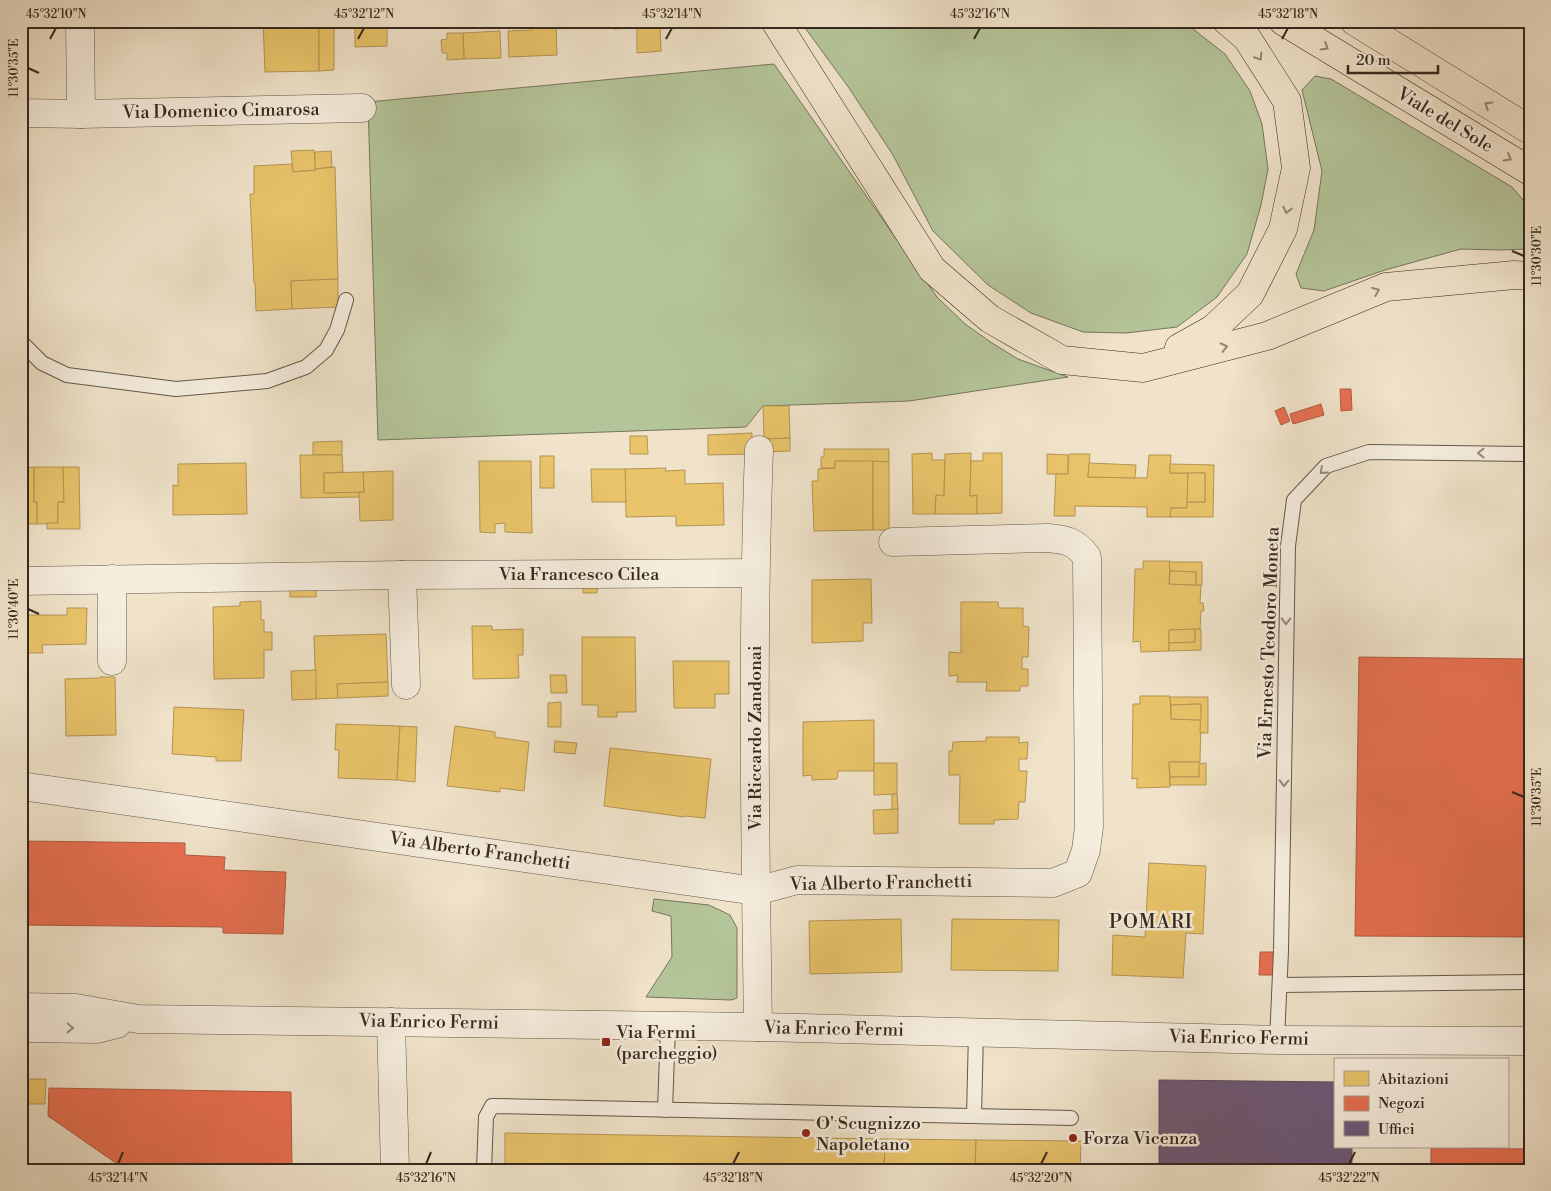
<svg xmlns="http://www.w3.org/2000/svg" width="1551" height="1191" font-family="'Libre Bodoni',serif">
	<rect width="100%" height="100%" fill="#f0e3ca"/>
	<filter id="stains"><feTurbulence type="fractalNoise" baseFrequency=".004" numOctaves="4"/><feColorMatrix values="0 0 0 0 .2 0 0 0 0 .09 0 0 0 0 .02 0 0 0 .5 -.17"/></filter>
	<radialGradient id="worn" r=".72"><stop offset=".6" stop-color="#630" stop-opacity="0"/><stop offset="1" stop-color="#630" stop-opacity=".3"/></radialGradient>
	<!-- green -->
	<g fill="#b5c59a" stroke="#76765c">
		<path d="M800 21H1183L1225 54 1250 91 1262 124 1268 169 1261 205 1247 254 1217 297 1177 327 1126 333 1083 332 1031 313 988 285 933 231 893 155 849 88Z"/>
		<path d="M774 64 937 297 965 324 992 343 1018 359 1068 377 909 401 763 406 746 427 378 440 368 102Z"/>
		<path d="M1315 76 1331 79 1512 187 1530 208V246L1526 249 1500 250 1461 249 1385 270 1324 291 1301 288 1296 274 1314 230 1322 171 1302 90Z"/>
		<path d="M654 899 709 905 730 915 737 928V998L731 1000 646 997 672 957 671 916 652 911Z"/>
	</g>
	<!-- homes -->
	<g fill="#e9c46a" stroke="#b39553">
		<path d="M21 21H24L25 64H21Z"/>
		<path d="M263 21H319V71L265 72Z"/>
		<path d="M319 21H334V70L319 71Z"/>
		<path d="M355 21H387V46L355 47Z"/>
		<path d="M532 21H551L552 25 532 26Z"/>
		<path d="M614 21H637V28L614 29Z"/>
		<path d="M637 21H660V27L637 28Z"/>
		<path d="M556 24 557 55 509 57 508 31 532 30V26Z"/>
		<path d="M660 27 661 51 637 53V28Z"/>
		<path d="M500 31 501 58 464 59 463 33Z"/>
		<path d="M447 33H463L464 59 447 60V53H442L441 40 447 39Z"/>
		<path d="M314 150 316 170 293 172 291 151Z"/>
		<path d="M331 151 332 167 315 169V152Z"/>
		<path d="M292 164 293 172 316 170 315 169 335 167 338 279 291 281 292 309 256 311 255 283H254L250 194H254V166Z"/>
		<path d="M338 279V307L292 309 291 281Z"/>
		<path d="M763 406H789L790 438 764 439Z"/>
		<path d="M752 433V454L708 455V435Z"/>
		<path d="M630 436H647L648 454H630Z"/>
		<path d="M790 438V451L764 452V439Z"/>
		<path d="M342 441V455H313V442Z"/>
		<path d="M824 449H889V462L835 461V468H821V457H824Z"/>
		<path d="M932 453V460H945L944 496 936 495 935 514H913L912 454Z"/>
		<path d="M971 453 970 496 977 495V514H935L936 495 944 496 945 454Z"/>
		<path d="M983 453H1002V513L977 514V495L970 496 971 461H983Z"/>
		<path d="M1047 454 1068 455V474H1047Z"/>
		<path d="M1069 454H1090L1088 477 1147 478 1149 455H1171L1170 473H1188L1187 508H1171L1170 517H1147V507L1075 506V516H1054L1056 474H1068Z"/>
		<path d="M300 455H342L343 472 324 473V493L359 492 360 497 301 498Z"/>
		<rect x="540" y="456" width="14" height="32"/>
		<path d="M479 461H531L532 533 505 532V523L495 524V533L480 532Z"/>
		<path d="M835 461H873V530L814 531 812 481H818V469L835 468Z"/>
		<path d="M873 461 889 462V530H873Z"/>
		<path d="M246 463 247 514 173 515V485L178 486V464Z"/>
		<path d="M1089 463 1136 465 1135 478 1088 477Z"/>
		<path d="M1170 464 1214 465 1213 517H1170L1171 508H1187V502H1205V473H1170Z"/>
		<path d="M34 467V502H37V524H21V468Z"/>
		<path d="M34 467H63L64 502H58V523L37 524V502H34Z"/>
		<path d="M63 467H79L80 529H47V523H58V502H64Z"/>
		<path d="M666 468 665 471 685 470V484L723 483 724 525 676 526V516L626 517 625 469Z"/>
		<path d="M591 469H625L626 502H592Z"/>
		<path d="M393 471V520L360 521 359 492H364L363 472Z"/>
		<path d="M363 472 364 492 324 493V473Z"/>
		<path d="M1188 473H1205V502H1187Z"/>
		<path d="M1143 561H1170L1169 584 1201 585 1200 603H1203L1204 611H1201L1200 629 1169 630V651L1141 652 1140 641 1133 642 1135 569H1143Z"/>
		<path d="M1169 562H1202V585H1196V572L1170 571Z"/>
		<path d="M1170 571 1196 572V585L1169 584Z"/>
		<path d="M871 579 872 623H863V641L812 643V580Z"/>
		<path d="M583 583H598L597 593H583Z"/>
		<rect x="290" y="589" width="26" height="8"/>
		<path d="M261 601V620H264V632H272V650H264V678L214 679 213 607 240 606V602Z"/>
		<path d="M961 602H998L999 608H1023V626L1029 627 1028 657H1022V669H1028V686H1020V691H986L987 682H957L958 675 949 676V652L961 653Z"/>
		<path d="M21 607H27L28 615H67V608H87L86 644 42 645 43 653H28V645L21 646Z"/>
		<path d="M472 626H492V630L523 629V655H518L519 678 473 679Z"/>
		<path d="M1195 629V642L1169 643V630Z"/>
		<path d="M1195 629H1201V650L1169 651V643L1195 642Z"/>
		<path d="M386 634 388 682 337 684 338 698 316 699 314 636Z"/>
		<path d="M582 637H635L636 712H617V717H598V705H582Z"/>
		<path d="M673 661H729V694H715V708H674Z"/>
		<path d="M316 670V699L292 700 291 671Z"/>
		<path d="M550 675H566L567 693H551Z"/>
		<path d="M100 677H115L116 735 66 736 65 679 100 678Z"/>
		<path d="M388 682V696L338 698 337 684Z"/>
		<path d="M1140 696H1170L1171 719 1201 720 1200 762H1169L1170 787 1137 788V778L1132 779 1133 704H1140Z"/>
		<path d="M1170 697H1208V733H1200L1201 704 1171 705Z"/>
		<path d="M561 702V727H548V703Z"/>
		<path d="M1201 704V720L1171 719V705Z"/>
		<path d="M174 707 244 710 241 761H216V757L172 754Z"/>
		<path d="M874 720V771H838L837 779 812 780V775L803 776V722Z"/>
		<path d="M336 724 400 726 397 780 338 778 339 750H335Z"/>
		<path d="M400 726 417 727 415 782 397 780Z"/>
		<path d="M455 726 495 732V737L529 742 524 791 500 788V792L447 786Z"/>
		<path d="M986 737H1019V743L1028 742 1027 759H1019V771H1027L1025 802H1019L1018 819 994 820V824H959L960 775H949V751H952L953 742 986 741Z"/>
		<path d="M555 741 577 743 575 754 554 752Z"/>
		<path d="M610 748 711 759 705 818 684 816V817L604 806Z"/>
		<path d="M1169 762H1200L1199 777H1170Z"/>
		<path d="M874 763H897V794L874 795Z"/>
		<path d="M1206 763V785H1170V777H1199V764Z"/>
		<path d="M892 794H897L898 809 892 810Z"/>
		<path d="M898 809V833L874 834 873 810Z"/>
		<path d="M1149 863 1206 866 1203 934 1186 933 1183 978 1112 975 1113 935 1145 937Z"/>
		<path d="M901 919 902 972 810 974 809 921Z"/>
		<path d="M952 919 1059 920 1058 971 951 970Z"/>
		<path d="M22 1079H46L45 1104H22Z"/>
		<path d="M505 1133 885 1139 884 1170H505Z"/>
		<path d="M885 1139 976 1140 975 1170H884Z"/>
		<path d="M976 1140 1081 1141 1080 1170H975Z"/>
	</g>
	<!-- shops -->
	<g fill="#e76f51" stroke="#b25a41">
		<path d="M1340 389H1351L1352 410 1341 411Z"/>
		<path d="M1321 404 1324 415 1293 424 1290 414Z"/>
		<path d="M1284 407 1290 421 1281 425 1275 411Z"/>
		<path d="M1359 657 1530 659V937L1355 936Z"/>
		<path d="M21 841 185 843V855L225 857 224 870 286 872 283 934 223 933V927L21 925Z"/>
		<path d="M1260 952H1276V975H1259Z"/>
		<path d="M49 1088 291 1092 292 1170H126L48 1116Z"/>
		<path d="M1431 1148 1530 1149V1170H1431Z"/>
	</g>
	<!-- offices -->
	<path fill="#6d597a" stroke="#5c4a5e" d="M1159 1080 1335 1082V1147H1352V1170H1159Z"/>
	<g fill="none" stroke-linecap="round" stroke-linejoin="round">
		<!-- service casing -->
		<g stroke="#645748" stroke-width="16">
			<g id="service">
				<path d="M21 342 42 363 67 375 176 389 267 381 306 367 326 350 337 330 346 300"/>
				<path d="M1280 985 1530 982"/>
				<path d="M1277 1040 1281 951 1288 546 1294 500 1326 466 1369 452 1530 454"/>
				<path d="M665 1110 668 1026"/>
				<path d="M974 1116 976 1032"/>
				<path d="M484 1170 486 1117 492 1106 1071 1118"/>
			</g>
		</g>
		<!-- minor casing -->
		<g stroke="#645748" stroke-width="29">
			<g id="minor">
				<path d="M80 21 81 114"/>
				<path d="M21 113 81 114 362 108"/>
				<path d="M402 575 406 685"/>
				<path d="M21 581 402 575 755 573"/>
				<path d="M112 661V579"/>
				<path d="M21 786 756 891 797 880 1053 883 1078 873 1086 850 1089 827 1087 557C1075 541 1067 540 1048 538L893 542"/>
				<path d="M391 1022 395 1170"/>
				<path d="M758 1027C755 835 752 642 759 450"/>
			</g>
		</g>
		<!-- tertiary casing -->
		<g stroke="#645748" stroke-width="29">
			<g id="tertiary">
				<path d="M21 1007 76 1008 138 1019 758 1027 1277 1040 1530 1041"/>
				<path d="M21 1028 97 1029 117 1024"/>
			</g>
		</g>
		<!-- trunk casing -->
		<g stroke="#36281d" stroke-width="29">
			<g id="trunk">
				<path d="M775 21 932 269 990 319 1062 360 1143 368 1267 336 1386 287 1514 275 1530 276"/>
				<path d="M1283 21 1530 171"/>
				<path d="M1354 21 1530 130"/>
				<path d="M1179 348 1213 329 1250 294 1283 229 1296 168 1287 101 1247 38 1227 21"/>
			</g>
		</g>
		<!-- service -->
		<use href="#service" stroke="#f5eddd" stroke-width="14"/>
		<!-- minor -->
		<use href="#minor" stroke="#f5eddd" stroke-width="28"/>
		<!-- tertiary -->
		<use href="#tertiary" stroke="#f5eddd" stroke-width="28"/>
		<!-- trunk -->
		<use href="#trunk" stroke="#f0e3ca" stroke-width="28"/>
	</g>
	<!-- one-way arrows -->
	<defs><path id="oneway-chevron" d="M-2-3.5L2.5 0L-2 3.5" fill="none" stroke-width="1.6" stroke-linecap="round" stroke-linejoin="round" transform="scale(1.25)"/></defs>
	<g stroke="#938674">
		<use href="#oneway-chevron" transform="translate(1325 47) rotate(31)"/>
		<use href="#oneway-chevron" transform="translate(1259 57) rotate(57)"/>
		<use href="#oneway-chevron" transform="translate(1488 105) rotate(-148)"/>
		<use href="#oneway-chevron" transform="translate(1508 158) rotate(31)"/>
		<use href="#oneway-chevron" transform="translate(1287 210) rotate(102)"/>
		<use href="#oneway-chevron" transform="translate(1376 291) rotate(-22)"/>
		<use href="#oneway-chevron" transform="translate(1224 347) rotate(-14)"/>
	</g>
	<g stroke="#968a7d">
		<use href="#oneway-chevron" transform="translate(1481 453) rotate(-180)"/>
		<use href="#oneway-chevron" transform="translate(1323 471) rotate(138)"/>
		<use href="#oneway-chevron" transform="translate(1286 621) rotate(91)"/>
		<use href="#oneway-chevron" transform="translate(1284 783) rotate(91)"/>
		<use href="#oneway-chevron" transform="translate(70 1028) rotate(1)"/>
	</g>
	<!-- ticks -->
	<path fill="none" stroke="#36281d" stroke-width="2" d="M50 39 56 28M358 39 364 28M666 39 672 28M974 39 980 28M1282 39 1288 28M28 68 39 73M1512 251 1524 256M28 609 39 614M1512 792 1524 797M118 1164 123 1152M426 1164 431 1152M733 1164 739 1152M1041 1164 1047 1152M1349 1164 1355 1152"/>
	<!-- markers -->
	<g fill="#8f2418" stroke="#f5eddd" stroke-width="2">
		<rect x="601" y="1037" width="10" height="10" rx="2.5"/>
		<circle cx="806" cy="1133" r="5"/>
		<circle cx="1073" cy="1138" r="5"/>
	</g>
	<g text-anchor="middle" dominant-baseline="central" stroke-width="5" stroke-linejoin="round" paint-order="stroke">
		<!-- street labels -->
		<g font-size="18" fill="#36281d" stroke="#f5eddd">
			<text transform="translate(221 111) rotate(-1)">Via Domenico Cimarosa</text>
			<text transform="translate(1445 120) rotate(31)">Viale del Sole</text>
			<text x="579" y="574">Via Francesco Cilea</text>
			<text transform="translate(1269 643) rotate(-88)">Via Ernesto Teodoro Moneta</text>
			<text transform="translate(755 738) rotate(-90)">Via Riccardo Zandonai</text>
			<text transform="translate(480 851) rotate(8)">Via Alberto Franchetti</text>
			<text transform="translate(881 883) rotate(-1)">Via Alberto Franchetti</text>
			<text transform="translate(429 1022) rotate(1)">Via Enrico Fermi</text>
			<text transform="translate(834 1029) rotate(1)">Via Enrico Fermi</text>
			<text transform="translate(1239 1038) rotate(1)">Via Enrico Fermi</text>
		</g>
		<!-- poi labels -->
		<g font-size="18" fill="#36281d" stroke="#f5eddd" text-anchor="start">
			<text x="616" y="1032">Via Fermi<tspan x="616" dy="21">(parcheggio)</tspan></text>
			<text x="816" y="1123">O' Scugnizzo<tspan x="816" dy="21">Napoletano</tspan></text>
			<text x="1083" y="1138">Forza Vicenza</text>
		</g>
		<!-- neighbourhood labels -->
		<g font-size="19" letter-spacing="1" fill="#36281d" stroke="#f5eddd">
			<text x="1151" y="922">POMARI</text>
		</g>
	</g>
	<!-- margin -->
	<rect width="1551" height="1191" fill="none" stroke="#f0e3ca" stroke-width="55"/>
	<!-- legend -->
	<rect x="1334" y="1058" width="175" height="90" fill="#f5eddd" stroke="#a99e90"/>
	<rect x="1344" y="1071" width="25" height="15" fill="#e9c46a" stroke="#a99e90"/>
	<text x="1378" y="1084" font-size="15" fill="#36281d">Abitazioni</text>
	<rect x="1344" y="1096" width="25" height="15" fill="#e76f51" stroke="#a99e90"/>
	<text x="1378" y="1108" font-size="15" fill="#36281d">Negozi</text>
	<rect x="1344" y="1121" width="25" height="15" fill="#6d597a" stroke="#a99e90"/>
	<text x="1378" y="1134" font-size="15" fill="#36281d">Uffici</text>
	<!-- scale -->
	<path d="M1348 65v8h90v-8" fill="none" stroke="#36281d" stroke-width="2.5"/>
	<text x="1356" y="65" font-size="15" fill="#36281d" stroke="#f5eddd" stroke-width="4" paint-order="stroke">20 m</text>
	<rect x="28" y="28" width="1496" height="1136" fill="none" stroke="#36281d" stroke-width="2"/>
	<g font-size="12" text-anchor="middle" fill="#36281d">
		<text x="56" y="18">45°32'10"N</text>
		<text x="364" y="18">45°32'12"N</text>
		<text x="672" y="18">45°32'14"N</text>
		<text x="980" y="18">45°32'16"N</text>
		<text x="1288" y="18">45°32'18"N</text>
		<text transform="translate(14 68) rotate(-90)" y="4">11°30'35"E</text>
		<text transform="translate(1537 256) rotate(-90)" y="4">11°30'30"E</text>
		<text transform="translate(14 609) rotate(-90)" y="4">11°30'40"E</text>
		<text transform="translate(1537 797) rotate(-90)" y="4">11°30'35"E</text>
		<text x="118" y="1182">45°32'14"N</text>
		<text x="426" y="1182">45°32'16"N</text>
		<text x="733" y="1182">45°32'18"N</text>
		<text x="1041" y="1182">45°32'20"N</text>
		<text x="1349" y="1182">45°32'22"N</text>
	</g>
	<rect width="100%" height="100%" filter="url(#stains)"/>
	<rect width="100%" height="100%" fill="url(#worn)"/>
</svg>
